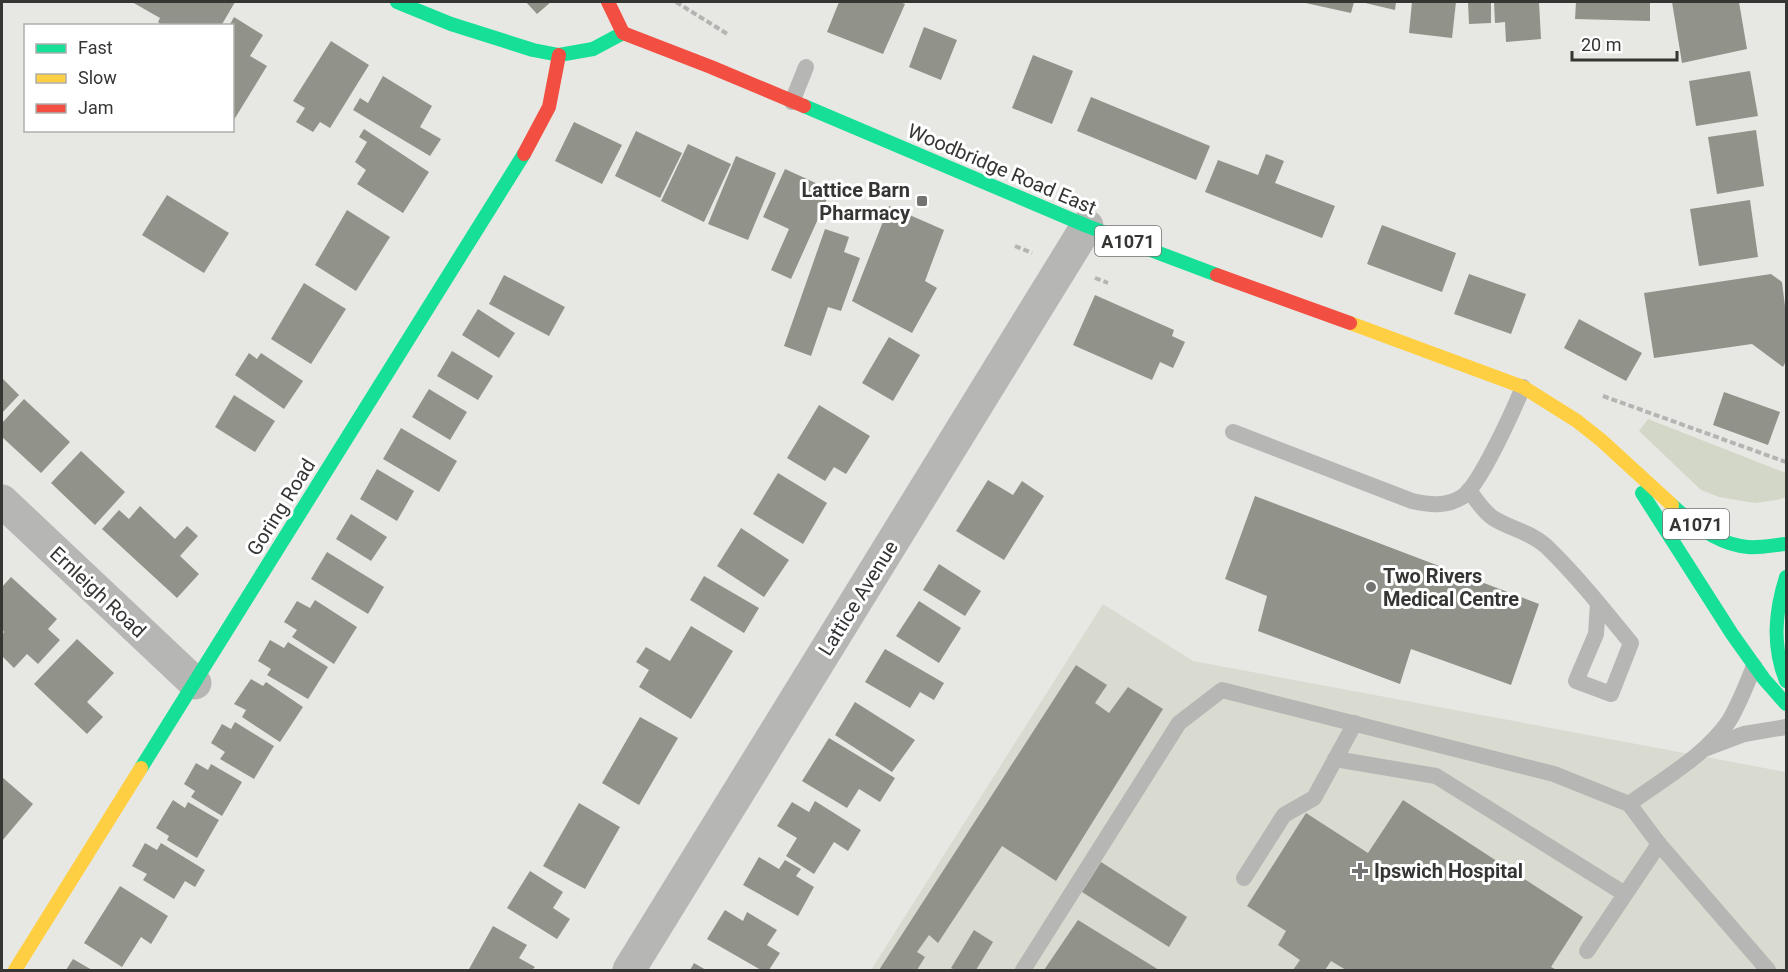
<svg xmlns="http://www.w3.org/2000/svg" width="1788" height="972" font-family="Roboto,sans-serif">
	<rect width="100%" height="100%" fill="#e7e8e3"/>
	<!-- built -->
	<path fill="#d9dbd1" d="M1103 604 1193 661 1786 772V970H871Z"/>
	<!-- green -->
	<path fill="#d3d7c7" d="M1648 419 1786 473V497L1777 500 1755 503 1719 497 1701 490 1639 431Z"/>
	<!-- building -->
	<g fill="#91938a">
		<path d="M132 2H235L221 26H164L158 22 160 18Z"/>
		<path d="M526 2H551L537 14Z"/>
		<path d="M839 2H900L905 4 883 54 827 32Z"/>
		<path d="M1301 2H1354L1351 13Z"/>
		<path d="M1361 2H1396L1395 10Z"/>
		<path d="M1412 2H1456L1452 38 1409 33Z"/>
		<path d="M1468 2H1491V23L1469 24Z"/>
		<path d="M1494 2H1539L1541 39 1506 42 1505 22 1495 23Z"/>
		<path d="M1576 2H1650V21L1575 19Z"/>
		<path d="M1672 2H1739L1747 49 1682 63Z"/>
		<path d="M234 17 263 35 250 56 267 66 232 123V26H229Z"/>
		<path d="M924 27 957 40 941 80 909 67Z"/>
		<path d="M331 41 369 65 330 128 320 122 313 132 296 122 305 108 293 101Z"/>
		<path d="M1033 55 1073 71 1052 124 1012 108Z"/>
		<path d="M1750 71 1758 116 1696 126 1689 81Z"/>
		<path d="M383 76 432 106 420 127 441 139 430 156 353 110 360 98 368 103Z"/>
		<path d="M1091 97 1210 146 1196 180 1077 131Z"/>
		<path d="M574 122 622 145 602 184 555 161Z"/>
		<path d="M364 129 429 172 403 213 357 184 366 170 355 162 367 142 359 137Z"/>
		<path d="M1756 130 1764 186 1717 194 1708 137Z"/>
		<path d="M636 131 682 153 660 198 615 176Z"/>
		<path d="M688 144 731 164 704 222 661 201Z"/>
		<path d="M1266 154 1284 161 1275 183 1335 206 1322 238 1205 192 1218 160 1258 175Z"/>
		<path d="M736 156 776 173 748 240 708 224Z"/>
		<path d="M785 169 831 190 791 279 771 270 789 229 763 217Z"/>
		<path d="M167 195 229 233 204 273 142 235Z"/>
		<path d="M1750 200 1758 257 1699 266 1690 209Z"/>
		<path d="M889 206 944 230 925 281 937 288 912 333 852 301Z"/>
		<path d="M347 210 390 237 356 291 315 265Z"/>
		<path d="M1382 225 1456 253 1442 292 1367 264Z"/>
		<path d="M825 229 849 237 844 252 860 258 841 311 828 307 811 356 784 346Z"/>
		<path d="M1469 274 1526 294 1511 334 1454 314Z"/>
		<path d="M1771 274 1782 282 1786 314V361L1783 367 1752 344 1654 358 1644 293Z"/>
		<path d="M504 275 565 307 549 336 489 304Z"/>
		<path d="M304 283 346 309 311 364 271 339Z"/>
		<path d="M1095 295 1174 330 1172 336 1185 342 1173 368 1160 362 1152 380 1073 345Z"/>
		<path d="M478 309 515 333 499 358 462 335Z"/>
		<path d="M1579 319 1642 353 1626 381 1564 348Z"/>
		<path d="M889 337 920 355 893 401 862 383Z"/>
		<path d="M452 351 493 376 478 400 437 376Z"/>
		<path d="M249 353 257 359 261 353 303 381 284 409 235 375Z"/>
		<path d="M2 378 19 395 2 413Z"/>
		<path d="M429 389 467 412 450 440 412 417Z"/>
		<path d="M1724 392 1780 412 1768 445 1713 425Z"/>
		<path d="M234 395 275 421 255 452 215 427Z"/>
		<path d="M24 399 70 442 41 473 2 437V423Z"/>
		<path d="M819 405 870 436 846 474 834 467 825 481 787 458Z"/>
		<path d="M401 428 457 461 439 492 383 459Z"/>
		<path d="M81 451 125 492 95 525 51 483Z"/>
		<path d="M377 469 414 491 397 521 360 499Z"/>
		<path d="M778 473 827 503 803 544 753 514Z"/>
		<path d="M988 480 1013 495 1022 481 1044 496 1004 560 956 531Z"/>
		<path d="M1255 496 1539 604 1511 685 1411 649 1400 684 1258 631 1267 596 1225 579Z"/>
		<path d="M140 506 175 539 187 526 198 536 180 556 199 574 177 598 102 529 119 510 129 519Z"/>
		<path d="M351 514 387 537 371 561 336 539Z"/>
		<path d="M741 528 789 560 764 597 717 566Z"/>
		<path d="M327 552 384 587 368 614 311 579Z"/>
		<path d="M939 564 981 591 965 616 923 590Z"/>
		<path d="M704 576 759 608 744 633 690 600Z"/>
		<path d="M11 577 57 619 48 629 60 640 38 664 27 654 14 668 2 656V635L4 632 2 629V587Z"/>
		<path d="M315 600 357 627 334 664 292 637 297 630 284 622 297 601 310 608Z"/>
		<path d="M919 601 961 628 939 663 896 636Z"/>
		<path d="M691 626 733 651 691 719 639 687 649 670 636 662 646 647 670 661Z"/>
		<path d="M77 639 114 673 87 702 103 717 87 734 34 684Z"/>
		<path d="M270 640 284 648 288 642 328 667 308 699 267 675 271 669 258 661Z"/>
		<path d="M885 649 944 683 934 700 920 692 910 708 865 682Z"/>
		<path d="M1076 665 1107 685 1095 703 1109 713 1128 687 1163 709 1056 881 1002 846 938 943 929 935 917 952 925 957 917 970H879Z"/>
		<path d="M251 679 263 686 266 682 303 707 280 742 242 717 246 710 234 704Z"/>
		<path d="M855 702 915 740 892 772 835 735Z"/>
		<path d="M640 717 678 738 639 805 602 783Z"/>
		<path d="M235 722 274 746 254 779 220 759 225 752 211 743 222 724 231 729Z"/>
		<path d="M829 738 895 778 880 802 859 789 847 808 802 781Z"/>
		<path d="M196 763 208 770 211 764 242 782 222 816 191 797 195 791 184 784Z"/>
		<path d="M2 777 33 804 2 841Z"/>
		<path d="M173 800 185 808 188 802 219 820 197 858 167 840 169 836 156 828Z"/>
		<path d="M1403 800 1583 917 1551 967 1557 970H1346L1331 961 1325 970H1293L1300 960 1278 945 1286 931 1247 906 1306 813 1368 853Z"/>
		<path d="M815 801 861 830 848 851 834 842 814 874 786 856 797 838 777 826 792 802 809 812Z"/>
		<path d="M579 803 620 827 585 889 543 866Z"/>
		<path d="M145 843 157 850 161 843 205 870 195 887 185 881 174 899 143 880 147 874 132 866Z"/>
		<path d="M759 857 779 869 785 860 801 869 796 876 814 887 798 916 743 885Z"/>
		<path d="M1101 862 1187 917 1169 947 1082 892Z"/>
		<path d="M530 871 563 892 553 908 570 919 557 939 507 908Z"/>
		<path d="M120 886 168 916 151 944 141 937 122 967 84 943Z"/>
		<path d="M725 910 743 921 747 912 777 930 767 945 780 953 769 970H761L707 939Z"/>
		<path d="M1078 920 1159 970H1044Z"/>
		<path d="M493 926 527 945 519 958 535 967 532 970H472L469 969Z"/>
		<path d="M974 930 993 942 976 970H955L951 968Z"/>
		<path d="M73 959 92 970H66Z"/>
		<path d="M694 963 706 970H690Z"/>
	</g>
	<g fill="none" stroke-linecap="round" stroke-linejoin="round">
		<!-- path -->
		<g stroke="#b4b4b3" stroke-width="4" stroke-dasharray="6 3" stroke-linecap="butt">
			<path d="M676 2 729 35"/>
			<path d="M1015 246 1032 253"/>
			<path d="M1095 278 1108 283"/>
			<path d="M1603 396 1786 462"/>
		</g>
		<!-- lane -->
		<g stroke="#b6b6b4" stroke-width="16">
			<path d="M792 102 806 67"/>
			<path d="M1233 432 1412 501C1429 505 1446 507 1462 497 1479 487 1514 409 1523 387"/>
			<path d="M1469 490C1476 500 1483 511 1493 518 1510 529 1529 531 1546 546 1577 576 1604 610 1631 643L1611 694 1576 681 1596 634 1598 603"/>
			<path d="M1707 748 1744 734 1786 727"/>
			<path d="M1335 759 1436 776 1625 894"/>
			<path d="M1629 804C1663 779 1705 756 1729 721 1739 704 1747 684 1754 666"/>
			<path d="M1244 878 1284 815 1314 798 1355 723"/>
			<path d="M1587 951 1659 844"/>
			<path d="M1023 970 1179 723 1222 690 1554 774 1629 804 1659 844 1768 970"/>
		</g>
		<!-- street -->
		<g stroke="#b6b6b4" stroke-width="33">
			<path d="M2 501 195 683"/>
			<path d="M629 970 1087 226"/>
		</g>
		<!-- fast -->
		<g stroke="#16e098" stroke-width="14">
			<path d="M397 2 451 24 533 50 559 55 593 49 623 33"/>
			<path d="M804 106 1087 226 1217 275"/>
			<path d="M1642 493 1732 634 1764 679 1786 704"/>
			<path d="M1672 505C1693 525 1719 545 1748 547 1761 548 1774 545 1786 544"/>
			<path d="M1786 577C1775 612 1772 646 1786 681"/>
			<path d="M141 768 524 154"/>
		</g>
		<!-- slow -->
		<g stroke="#ffcf43" stroke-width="14">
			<path d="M1350 323 1523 387 1577 421 1601 440 1672 505"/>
			<path d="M15 970 141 768"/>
		</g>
		<!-- jam -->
		<g stroke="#f24e42" stroke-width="14">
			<path d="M608 2 623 33 711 67 804 106"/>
			<path d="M524 154 549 107 559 55"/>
			<path d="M1217 275 1350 323"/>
		</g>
	</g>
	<!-- markers -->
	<g fill="#737471" stroke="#fff" stroke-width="2">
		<rect x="916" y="195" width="12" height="12" rx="3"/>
		<circle cx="1371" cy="587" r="6"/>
		<path d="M1357 862h6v6h6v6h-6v6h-6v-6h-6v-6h6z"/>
	</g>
	<g text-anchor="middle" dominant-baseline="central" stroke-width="6" stroke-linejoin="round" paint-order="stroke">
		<!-- shield labels -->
		<g fill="#fff" stroke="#727270" stroke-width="1.5">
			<rect x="1095" y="226" width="66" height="30" rx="4.5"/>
			<rect x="1663" y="509" width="66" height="30" rx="4.5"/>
		</g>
		<g font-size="18" font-weight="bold" fill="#353633">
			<text x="1128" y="241">A1071</text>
			<text x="1696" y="524">A1071</text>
		</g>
		<!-- street labels -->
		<g font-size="20" fill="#353633" stroke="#fff">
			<text transform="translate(1002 169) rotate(23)">Woodbridge Road East</text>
			<text transform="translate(281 507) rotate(-58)">Goring Road</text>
			<text transform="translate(98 592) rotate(43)">Ernleigh Road</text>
			<text transform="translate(858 598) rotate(-58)">Lattice Avenue</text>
		</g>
		<!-- poi labels -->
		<g font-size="20" font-weight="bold" fill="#353633" stroke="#fff" text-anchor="start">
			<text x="910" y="190" text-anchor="end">Lattice Barn<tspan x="910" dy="23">Pharmacy</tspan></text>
			<text x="1383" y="576">Two Rivers<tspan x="1383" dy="23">Medical Centre</tspan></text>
			<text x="1374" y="871">Ipswich Hospital</text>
		</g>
	</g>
	<!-- border -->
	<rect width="1788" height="972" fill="none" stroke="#353633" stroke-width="6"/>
	<!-- legend -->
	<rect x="24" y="24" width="210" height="108" fill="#ffffff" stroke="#aeafad" stroke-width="1.5"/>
	<rect x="36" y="44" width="30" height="9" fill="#16e098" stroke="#aeafad" stroke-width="1.5"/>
	<text x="78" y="54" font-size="18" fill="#353633">Fast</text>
	<rect x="36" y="74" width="30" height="9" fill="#ffcf43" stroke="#aeafad" stroke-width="1.5"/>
	<text x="78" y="84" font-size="18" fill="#353633">Slow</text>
	<rect x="36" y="104" width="30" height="9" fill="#f24e42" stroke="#aeafad" stroke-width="1.5"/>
	<text x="78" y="114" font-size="18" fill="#353633">Jam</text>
	<!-- scale -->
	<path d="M1572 51v9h105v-9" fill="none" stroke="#353633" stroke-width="3"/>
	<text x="1581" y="51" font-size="18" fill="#353633" stroke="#ffffff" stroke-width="4.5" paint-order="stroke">20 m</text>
</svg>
